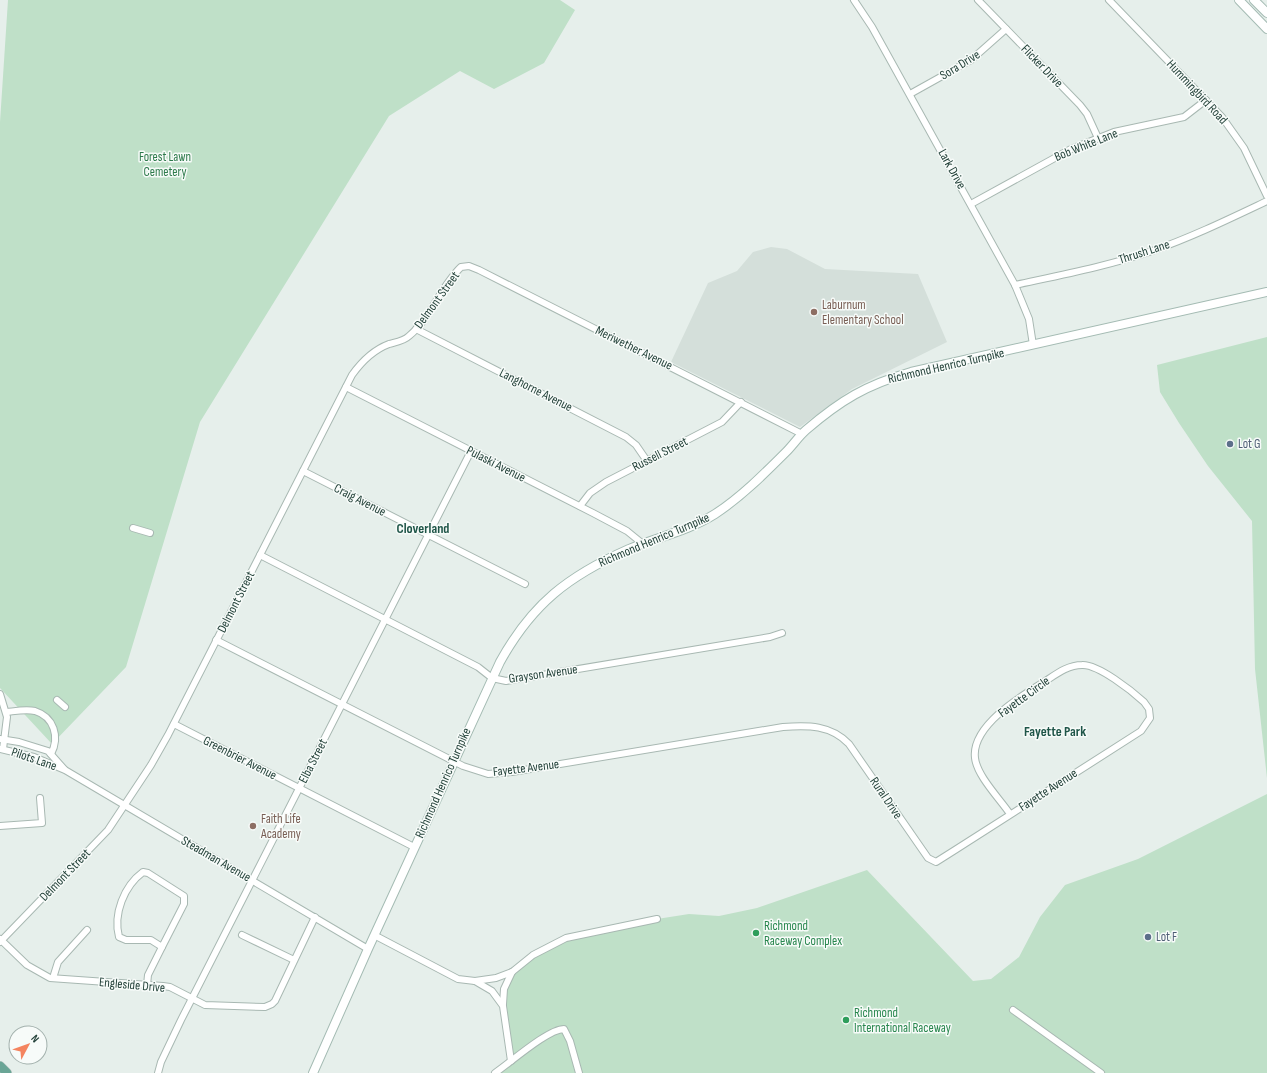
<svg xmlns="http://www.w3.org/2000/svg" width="1267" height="1073" font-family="'Sofia Sans Condensed',sans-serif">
	<rect width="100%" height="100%" fill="#e6efeb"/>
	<!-- built -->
	<path fill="#d4dfda" d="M771 247 787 249 825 269 918 274 947 342 852 389 800 427 671 362 708 283 737 271 753 252Z"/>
	<!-- green -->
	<g fill="#bfe0c8">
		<path d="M8 0H560L575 10 544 63 494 89 460 71 389 116 200 422 126 667 52 744 0 688V122Z"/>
		<path d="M1267 337V778L1255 669 1252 521 1208 466 1179 423 1160 392 1157 365Z"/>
		<path d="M1267 794V1073H495L511 1061 507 1036 504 989 519 966 566 938 657 919 689 914 719 916 757 908 867 870 973 981 991 979 1019 957 1040 917 1065 885 1138 859Z"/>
	</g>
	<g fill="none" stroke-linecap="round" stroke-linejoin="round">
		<!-- street casing -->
		<g stroke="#a8b8b2" stroke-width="8">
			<g id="street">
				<path d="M854 0 872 27 1015 285 1029 319 1033 345"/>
				<path d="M978 0 1080 105 1087 114 1098 138"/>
				<path d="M1109 0 1222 117 1244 148 1267 196"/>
				<path d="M910 94 971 60 1006 29"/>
				<path d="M971 204 1071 149 1114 132 1184 117 1206 100"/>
				<path d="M1015 285C1061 275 1108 266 1152 251 1192 237 1229 219 1267 201"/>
				<path d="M416 329 626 437 636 445 647 461"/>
				<path d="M346 387 593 513 627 531 643 544"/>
				<path d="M303 471 525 584"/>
				<path d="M580 506 590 493 606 482 722 422 741 402"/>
				<path d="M133 528 150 533"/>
				<path d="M260 555 478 667 492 678 506 681 770 637 782 633"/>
				<path d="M216 640 463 766 488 774 512 772 783 727C808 725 831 725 849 744L928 858 936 862 955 850 1141 731 1150 718 1149 709 1144 702C1132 691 1098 664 1082 665 1067 665 1055 675 1044 682 1021 696 971 726 975 758 977 776 1000 799 1010 814"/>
				<path d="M0 694 7 717 3 749"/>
				<path d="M57 700 65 707"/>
				<path d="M7 712C16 711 26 709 35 711 54 717 60 737 51 754"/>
				<path d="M174 724 414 847"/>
				<path d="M0 739 19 742 48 751 64 769"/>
				<path d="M0 749 34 757 65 770 368 949"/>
				<path d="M0 826 42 823 40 798"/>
				<path d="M143 872 148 873 184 896V904L162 947 151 940H126L119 937C113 914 124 886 143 872Z"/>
				<path d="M242 935 294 960"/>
				<path d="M374 935 458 979 475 981 492 991 503 1006 511 1061"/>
				<path d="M0 939 27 965 50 978 163 986 170 987 205 1005 265 1007 272 1004 275 1001 315 917"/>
				<path d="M0 942 108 830 151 765 168 735 352 375C362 361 373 350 389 344 396 342 404 341 409 336 431 318 440 287 461 267L469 266 479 270 802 434"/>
				<path d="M53 978 58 962 87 930"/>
				<path d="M475 981 496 978 512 972 533 955 566 938 657 919"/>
				<path d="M147 985 148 975 162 947"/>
				<path d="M503 1004 504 989 512 972"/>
				<path d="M1013 1010 1101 1073"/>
				<path d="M158 1073 161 1062 181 1020 471 451"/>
				<path d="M495 1073C510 1063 548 1029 564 1029L570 1041 579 1073"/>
			</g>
		</g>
		<!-- secondary casing -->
		<g stroke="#a4bbb3" stroke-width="10">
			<g id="secondary">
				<path d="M1239 0 1267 29"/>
				<path d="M1254 0 1267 13"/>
				<path d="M313 1073 368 949 500 662C532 604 568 576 629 549 658 537 688 531 715 514 741 497 764 474 786 452 793 445 799 436 806 430 841 400 866 385 911 372L1267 292"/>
			</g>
		</g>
		<!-- primary casing -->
		<g stroke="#c2cac8" stroke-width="10">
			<path id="primary" d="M0 1066 7 1073"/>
		</g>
		<!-- street -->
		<use href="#street" stroke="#fff" stroke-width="6"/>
		<!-- secondary -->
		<use href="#secondary" stroke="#fff" stroke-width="8"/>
		<!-- primary -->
		<use href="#primary" stroke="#6aa596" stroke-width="9"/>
	</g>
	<!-- markers -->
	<g fill="#8d6e63" stroke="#f7fbf9" stroke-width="1.5">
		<circle cx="814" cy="312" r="4"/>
		<circle cx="253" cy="826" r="4"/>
	</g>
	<g fill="#5c6f8a" stroke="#f7fbf9" stroke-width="1.5">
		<circle cx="1230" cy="444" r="4"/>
		<circle cx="1148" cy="937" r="4"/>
	</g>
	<g fill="#2e9e5b" stroke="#f7fbf9" stroke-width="1.5">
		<circle cx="756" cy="933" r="4"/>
		<circle cx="846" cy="1020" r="4"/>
	</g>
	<g text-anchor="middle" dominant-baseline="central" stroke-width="3" stroke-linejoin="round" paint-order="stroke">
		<!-- street labels -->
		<g font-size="13" fill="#24423a" stroke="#f7fbf9">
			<text transform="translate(960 65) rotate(-32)">Sora Drive</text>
			<text transform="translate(1042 66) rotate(46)">Flicker Drive</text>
			<text transform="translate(1197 92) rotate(47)">Hummingbird Road</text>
			<text transform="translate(1086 145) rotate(-22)">Bob White Lane</text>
			<text transform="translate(952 169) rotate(61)">Lark Drive</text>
			<text transform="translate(1144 252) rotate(-18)">Thrush Lane</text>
			<text transform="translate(437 300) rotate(-54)">Delmont Street</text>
			<text transform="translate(634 348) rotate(26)">Meriwether Avenue</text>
			<text transform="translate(946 366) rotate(-13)">Richmond Henrico Turnpike</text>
			<text transform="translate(536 390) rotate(27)">Langhorne Avenue</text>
			<text transform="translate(660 454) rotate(-27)">Russell Street</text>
			<text transform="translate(496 464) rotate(27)">Pulaski Avenue</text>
			<text transform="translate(360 500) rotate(27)">Craig Avenue</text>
			<text transform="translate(654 540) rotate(-23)">Richmond Henrico Turnpike</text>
			<text transform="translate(236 602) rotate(-63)">Delmont Street</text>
			<text transform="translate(543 674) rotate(-8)">Grayson Avenue</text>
			<text transform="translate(1024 697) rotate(-36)">Fayette Circle</text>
			<text transform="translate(240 758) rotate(27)">Greenbrier Avenue</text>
			<text transform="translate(34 759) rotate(19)">Pilots Lane</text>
			<text transform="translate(313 761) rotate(-63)">Elba Street</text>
			<text transform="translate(526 768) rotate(-7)">Fayette Avenue</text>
			<text transform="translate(443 783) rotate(-66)">Richmond Henrico Turnpike</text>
			<text transform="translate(1048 790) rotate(-33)">Fayette Avenue</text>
			<text transform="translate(886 798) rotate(56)">Rural Drive</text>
			<text transform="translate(216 859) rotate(30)">Steadman Avenue</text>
			<text transform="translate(65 875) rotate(-46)">Delmont Street</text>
			<text transform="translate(132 985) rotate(5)">Engleside Drive</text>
		</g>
		<!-- park labels -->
		<g font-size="13" fill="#2d7a4b" stroke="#f7fbf9">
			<text x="165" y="157">Forest Lawn<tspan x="165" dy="15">Cemetery</tspan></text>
		</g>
		<!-- education labels -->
		<g font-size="13" fill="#785e54" stroke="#f7fbf9" text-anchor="start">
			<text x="822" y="305">Laburnum<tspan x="822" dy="15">Elementary School</tspan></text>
			<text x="261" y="819">Faith Life<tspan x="261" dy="15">Academy</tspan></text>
		</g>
		<!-- service labels -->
		<g font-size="13" fill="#4e5e75" stroke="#f7fbf9" text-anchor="start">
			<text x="1238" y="444">Lot G</text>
			<text x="1156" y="937">Lot F</text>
		</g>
		<!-- leisure labels -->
		<g font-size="13" fill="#27864d" stroke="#f7fbf9" text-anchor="start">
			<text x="764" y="926">Richmond<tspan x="764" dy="15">Raceway Complex</tspan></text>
			<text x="854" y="1013">Richmond<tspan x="854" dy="15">International Raceway</tspan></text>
		</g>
		<!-- neighbourhood labels -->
		<g font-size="14" font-weight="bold" fill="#1f5548" stroke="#f7fbf9">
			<text x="423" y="528">Cloverland</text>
			<text x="1055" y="731">Fayette Park</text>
		</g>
	</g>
	<!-- north arrow -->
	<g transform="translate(28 1045) rotate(49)"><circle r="19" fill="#f7fbf9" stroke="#a3b1ad"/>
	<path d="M0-3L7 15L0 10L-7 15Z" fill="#f4845f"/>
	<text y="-6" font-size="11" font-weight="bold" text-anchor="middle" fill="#24423a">N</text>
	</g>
</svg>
